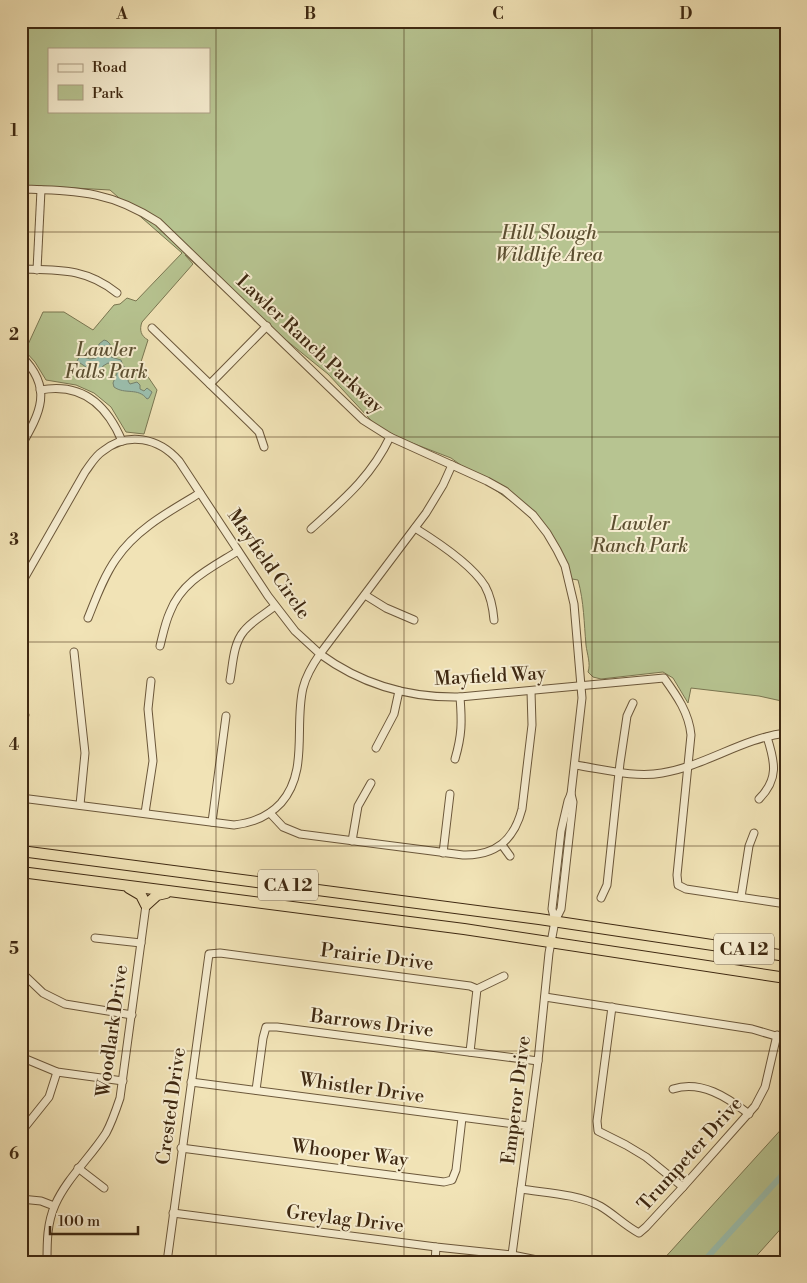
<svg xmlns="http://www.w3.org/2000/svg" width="807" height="1283" font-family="'Libre Bodoni',serif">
	<rect width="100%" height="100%" fill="#f1e3b6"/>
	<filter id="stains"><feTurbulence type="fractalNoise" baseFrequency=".004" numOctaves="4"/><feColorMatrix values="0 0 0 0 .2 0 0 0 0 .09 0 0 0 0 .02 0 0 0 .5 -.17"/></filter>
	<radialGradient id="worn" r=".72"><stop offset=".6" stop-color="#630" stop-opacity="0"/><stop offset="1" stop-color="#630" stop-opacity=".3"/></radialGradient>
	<!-- green -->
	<g fill="#b7c491" stroke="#7a7651" fill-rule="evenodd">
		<path d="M21 21H786V702L759 696 691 688 688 703 673 678 663 672 601 679 593 677 588 672C591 664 587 654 586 645 584 623 584 602 578 580L566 578 560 548 519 507 451 458 381 431 328 374 235 299 185 255 193 264 142 322C139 330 141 336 148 340L140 365 157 390 144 434 126 432 111 407 94 393 76 385 46 380 35 362 25 351 43 312H64L93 330 114 305 120 304 127 298 136 301 182 253 110 190 21 185ZM49 49H209V111H49Z"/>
		<path d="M786 1124V1223L751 1262H661Z"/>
	</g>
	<!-- water -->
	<path fill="#9bbead" stroke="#76826f" d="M104 340 107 341 110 344 111 357 121 360 123 366 131 371 128 381 130 384 137 382 140 385V389L144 391 147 388 152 392 149 398 147 399C138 387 125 395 114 387L113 383 117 373 114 365 108 363 103 366 98 375 77 361 80 356 90 359 96 358 99 344Z"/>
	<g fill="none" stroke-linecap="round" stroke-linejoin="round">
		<!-- canal -->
		<path stroke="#9bbead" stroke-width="6" d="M703 1262 786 1171"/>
		<!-- minor casing -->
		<g stroke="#6b573a" stroke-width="9">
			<g id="minor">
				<path d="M21 189C77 191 109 190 158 222L363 420 390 437 487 481 505 491 533 515 547 533 557 550 565 566 574 604 582 698 571 794 573 802 561 909 555 921 549 953 538 1061 511 1262"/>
				<path d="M21 269C59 270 86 268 117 293"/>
				<path d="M37 270 41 190"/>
				<path d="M152 328 250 423 259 432 264 447"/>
				<path d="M21 356C54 388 40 413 21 446"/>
				<path d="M210 384 267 326"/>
				<path d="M40 390C82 382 107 405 122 441"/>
				<path d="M452 465 443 485 426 513 320 654C361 684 409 698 460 697L664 678C677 696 689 713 691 735L677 875 678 885 686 889 786 904"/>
				<path d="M415 528C436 541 472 565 485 586 491 597 493 608 494 620"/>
				<path d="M311 529C343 500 371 477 390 437"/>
				<path d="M21 584 85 472C91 464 95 456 103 451 128 431 159 438 179 461L268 596 295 631 320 654C313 664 306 676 303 688 294 726 309 771 281 803 269 816 252 823 234 825L21 798"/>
				<path d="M365 595 386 608 414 620"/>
				<path d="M88 618C96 598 104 576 116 559 136 529 170 511 200 493"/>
				<path d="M160 646C163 634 165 623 170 612 182 581 211 568 238 551"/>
				<path d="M74 652 85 753 80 805"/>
				<path d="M230 680C233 664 233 644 244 631 252 621 265 614 275 606"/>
				<path d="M21 714 25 715"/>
				<path d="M376 748 394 714 399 691"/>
				<path d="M455 759C462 735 462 722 460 697"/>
				<path d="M575 765C603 769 634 778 662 773 705 766 743 738 786 733"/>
				<path d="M759 799C779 779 775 762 767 737"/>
				<path d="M145 813 153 761 148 709 151 681"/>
				<path d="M270 813 283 827 300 834 463 855C496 856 514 840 522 809L532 725 531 691"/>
				<path d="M212 822 226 716"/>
				<path d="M352 841 358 806 371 783"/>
				<path d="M502 845 510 856"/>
				<path d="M443 853 450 794"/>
				<path d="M741 897 749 846 754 833"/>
				<path d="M601 898 607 885 620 763 627 716 633 703"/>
				<path d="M555 921 552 909 561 831 568 801 571 794"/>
				<path d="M95 938 141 943"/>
				<path d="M21 972 43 993 65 1004 132 1015"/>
				<path d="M477 989 504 976"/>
				<path d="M545 997 752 1029 786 1039"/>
				<path d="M612 1007 597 1121 598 1131 626 1145 646 1157 683 1187"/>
				<path d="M21 1057 57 1072 123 1081"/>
				<path d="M191 1082 529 1126"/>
				<path d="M673 1089C701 1080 727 1097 749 1114"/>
				<path d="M256 1090 263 1038 266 1027H277L538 1061"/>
				<path d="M21 1132 49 1097 57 1072"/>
				<path d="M181 1148 444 1182 452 1180 456 1170 462 1118"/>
				<path d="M78 1168 104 1188"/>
				<path d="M521 1189C547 1193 577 1194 600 1206 614 1214 625 1226 639 1233L646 1227 683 1187 755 1106 765 1087 777 1035"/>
				<path d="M21 1199 41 1201 54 1206"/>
				<path d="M173 1213 436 1247 512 1255 547 1262"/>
				<path d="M47 1262C47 1242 47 1223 55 1205 67 1178 90 1158 106 1133 112 1122 116 1110 120 1098L146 905"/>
				<path d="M167 1262 209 954 220 953 470 986 477 989 470 1052"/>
				<path d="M435 1262 436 1247"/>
			</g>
		</g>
		<!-- highway casing -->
		<g stroke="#3e2811" stroke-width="12">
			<g id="highway">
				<path d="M21 851 539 919 786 956"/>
				<path d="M21 872 464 929 786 978"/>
				<path d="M129 888 141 895 146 905 157 895 166 893"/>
			</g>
		</g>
		<!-- minor -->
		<use href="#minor" stroke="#f6edd0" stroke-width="7"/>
		<!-- highway -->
		<use href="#highway" stroke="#f1e3b6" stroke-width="10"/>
	</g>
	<!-- grid -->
	<path fill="none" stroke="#3e2811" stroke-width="1" stroke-opacity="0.55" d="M216 21V1262M404 21V1262M592 21V1262M21 232H786M21 437H786M21 642H786M21 846H786M21 1051H786"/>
	<g text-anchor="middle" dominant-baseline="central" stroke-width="4" stroke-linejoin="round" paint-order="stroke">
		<!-- shield labels -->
		<g fill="#f6edd0" stroke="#75634a" stroke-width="1">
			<rect x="258" y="869.5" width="60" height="31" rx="4"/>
			<rect x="714" y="933.5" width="60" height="31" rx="4"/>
		</g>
		<g font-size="18" font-weight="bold" fill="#3e2811">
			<text x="288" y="885">CA 12</text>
			<text x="744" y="949">CA 12</text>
		</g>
		<!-- park labels -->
		<g font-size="19" font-style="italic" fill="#5c4f31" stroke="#f6edd0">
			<text x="549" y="233">Hill Slough<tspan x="549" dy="22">Wildlife Area</tspan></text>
			<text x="106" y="350">Lawler<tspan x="106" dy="22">Falls Park</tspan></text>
			<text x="640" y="524">Lawler<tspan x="640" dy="22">Ranch Park</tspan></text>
		</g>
		<!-- street labels -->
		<g font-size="19" fill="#3e2811" stroke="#f6edd0">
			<text transform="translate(310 344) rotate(43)">Lawler Ranch Parkway</text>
			<text transform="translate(269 564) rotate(55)">Mayfield Circle</text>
			<text transform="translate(490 676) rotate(-3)">Mayfield Way</text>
			<text transform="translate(377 957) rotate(7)">Prairie Drive</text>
			<text transform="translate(372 1023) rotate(7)">Barrows Drive</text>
			<text transform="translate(112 1031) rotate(-82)">Woodlark Drive</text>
			<text transform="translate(362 1088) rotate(8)">Whistler Drive</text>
			<text transform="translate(516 1100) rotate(-83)">Emperor Drive</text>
			<text transform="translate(171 1106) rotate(-82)">Crested Drive</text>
			<text transform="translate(350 1153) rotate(7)">Whooper Way</text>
			<text transform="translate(690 1154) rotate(-48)">Trumpeter Drive</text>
			<text transform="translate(345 1219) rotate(7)">Greylag Drive</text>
		</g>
	</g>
	<!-- margin -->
	<rect width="807" height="1283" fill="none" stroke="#f1e3b6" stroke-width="55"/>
	<!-- legend -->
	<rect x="48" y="48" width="162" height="65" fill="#f6edd0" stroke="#ac9e84"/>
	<rect x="58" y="64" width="25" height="8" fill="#f6edd0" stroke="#ac9e84"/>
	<text x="92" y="72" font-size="15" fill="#3e2811">Road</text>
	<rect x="58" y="85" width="25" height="15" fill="#b7c491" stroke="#ac9e84"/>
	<text x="92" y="98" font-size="15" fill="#3e2811">Park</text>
	<!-- scale -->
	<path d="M50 1226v8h88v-8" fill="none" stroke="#3e2811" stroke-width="2.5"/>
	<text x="58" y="1226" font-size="15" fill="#3e2811" stroke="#f6edd0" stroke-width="4" paint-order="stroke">100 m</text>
	<rect x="28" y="28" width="752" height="1228" fill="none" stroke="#3e2811" stroke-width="2"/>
	<g font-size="16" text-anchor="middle" font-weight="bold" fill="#3e2811">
		<text x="122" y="19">A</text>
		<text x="310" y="19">B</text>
		<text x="498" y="19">C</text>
		<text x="686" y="19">D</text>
		<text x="14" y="136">1</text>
		<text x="14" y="340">2</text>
		<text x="14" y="545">3</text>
		<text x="14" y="750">4</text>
		<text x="14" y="954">5</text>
		<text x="14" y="1159">6</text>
	</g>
	<rect width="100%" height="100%" filter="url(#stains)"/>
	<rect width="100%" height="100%" fill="url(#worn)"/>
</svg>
